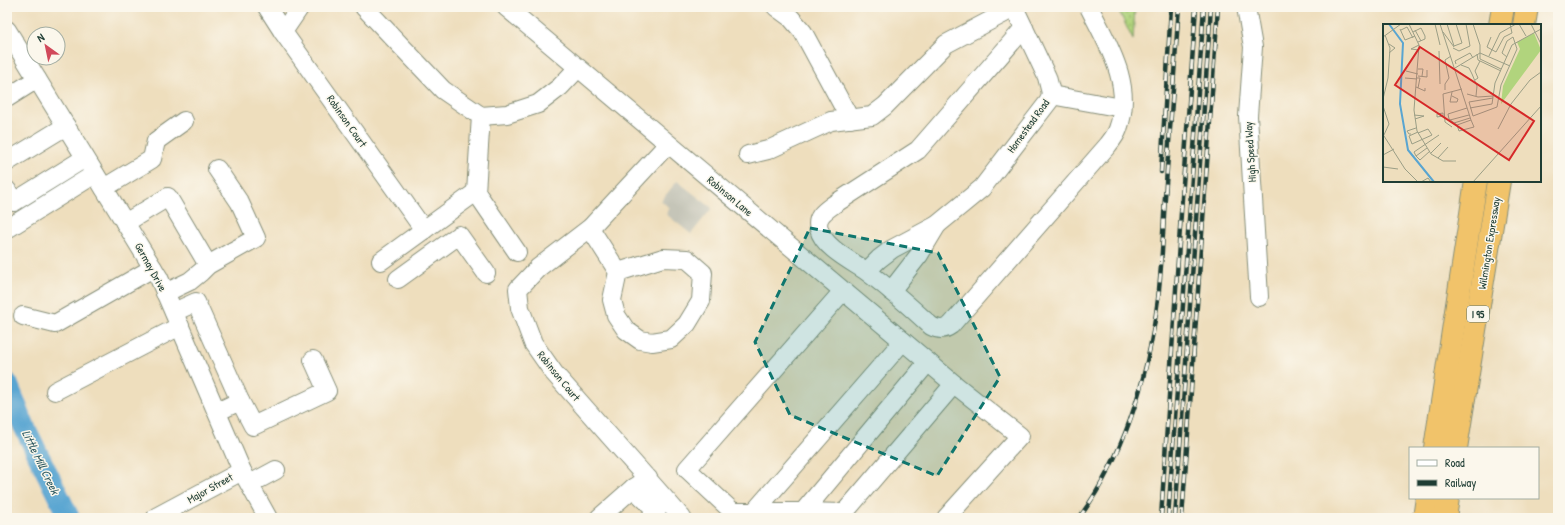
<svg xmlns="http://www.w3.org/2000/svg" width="1565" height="525" font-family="'Patrick Hand',sans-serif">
	<defs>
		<pattern id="park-dots" width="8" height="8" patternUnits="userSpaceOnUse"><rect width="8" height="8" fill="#b1d47d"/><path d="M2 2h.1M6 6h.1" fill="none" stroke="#8fad67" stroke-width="1.8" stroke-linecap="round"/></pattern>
	</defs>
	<rect width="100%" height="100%" fill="#fbf7ec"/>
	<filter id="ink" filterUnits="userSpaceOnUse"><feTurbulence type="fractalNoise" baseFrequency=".025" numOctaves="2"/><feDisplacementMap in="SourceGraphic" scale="8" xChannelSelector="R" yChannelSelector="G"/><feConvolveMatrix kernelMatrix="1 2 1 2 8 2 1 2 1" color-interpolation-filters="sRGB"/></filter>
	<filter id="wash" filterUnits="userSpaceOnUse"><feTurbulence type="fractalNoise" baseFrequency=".012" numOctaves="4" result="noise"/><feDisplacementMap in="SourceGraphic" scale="16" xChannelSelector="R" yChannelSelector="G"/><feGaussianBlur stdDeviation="0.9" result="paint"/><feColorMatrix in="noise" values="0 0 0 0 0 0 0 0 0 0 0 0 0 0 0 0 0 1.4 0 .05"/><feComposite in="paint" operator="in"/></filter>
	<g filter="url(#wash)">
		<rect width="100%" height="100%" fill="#eedebd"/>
		<!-- industrial -->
		<path fill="#c5c5b8" d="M677 181 712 208 691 234 666 214 670 208 661 201Z"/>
		<!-- park -->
		<path fill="url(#park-dots)" stroke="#688858" d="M1117 7H1135L1133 40Z"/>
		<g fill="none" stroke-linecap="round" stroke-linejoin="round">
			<!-- river -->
			<path stroke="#59a5d1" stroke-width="22" d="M7 383 24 426 69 518"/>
		</g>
	</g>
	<g filter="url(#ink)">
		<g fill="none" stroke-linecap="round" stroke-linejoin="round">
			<!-- minor casing -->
			<g stroke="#868e78" stroke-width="20">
				<g id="minor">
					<path d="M267 7 283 32 424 230"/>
					<path d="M364 7 443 90 481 116 507 114 538 104 560 87 578 68"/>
					<path d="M506 7 954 384"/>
					<path d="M776 7 791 18 803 32 850 119"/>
					<path d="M1246 7 1253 47 1248 116 1259 297"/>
					<path d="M1024 28 918 150 833 205C825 211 815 217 819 229 823 247 851 261 866 271 874 277 882 283 890 290 904 301 918 314 931 326 939 330 944 330 951 325L1108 145C1112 140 1116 135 1118 129 1134 85 1108 45 1089 7"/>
					<path d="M7 30 159 278 242 471 268 518"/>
					<path d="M283 32 300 7"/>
					<path d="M1051 95 1122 108"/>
					<path d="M7 98 37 79"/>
					<path d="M481 116 476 192 517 252"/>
					<path d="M668 144 590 228 538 268 518 289 520 308 533 343 554 373 682 518"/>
					<path d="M748 155 768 150 831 121 872 116 885 106 946 44 1014 8"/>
					<path d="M7 162 66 126"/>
					<path d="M104 188 152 159 156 141 184 121"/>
					<path d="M7 190 14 202 85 158"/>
					<path d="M125 223 168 197 208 265"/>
					<path d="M590 228 618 272 612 300 616 315 626 330 640 340 652 342 671 339 687 324 701 301 703 273 687 259 663 258 618 272"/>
					<path d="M7 229 95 174"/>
					<path d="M381 261 476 192"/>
					<path d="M867 271 879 259 892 249 937 225 982 188 1049 101 1051 93 1047 77 1014 7"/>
					<path d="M398 279 459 235 486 273"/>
					<path d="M843 291 687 469 733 512H803L844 513"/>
					<path d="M891 291 919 255 937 225"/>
					<path d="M165 293 190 281 201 272 208 265 256 238 240 203 217 169"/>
					<path d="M174 312 196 302 240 401"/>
					<path d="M23 316 55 324 153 268"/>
					<path d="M55 391 180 326"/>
					<path d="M217 412 240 401 253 426 327 391 313 360"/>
					<path d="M250 484 276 470"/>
					<path d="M633 488 657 511 650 518"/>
					<path d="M754 512 903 341"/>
					<path d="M803 512 928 362"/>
					<path d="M844 513 954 384 1020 436 946 518"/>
					<path d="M156 517 242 471"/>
					<path d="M599 518 633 488 648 478"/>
				</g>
			</g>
			<!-- highway casing -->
			<g stroke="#868e78" stroke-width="24">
				<g id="highway">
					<path d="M1500 25 1503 7"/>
					<path d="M1524 25 1527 7"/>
					<path d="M1435 448 1476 181"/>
					<path d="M1456 448 1499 181"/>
					<path d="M1424 518 1427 498"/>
					<path d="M1445 518 1448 498"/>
				</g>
			</g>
			<!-- minor -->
			<use href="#minor" stroke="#fff" stroke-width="18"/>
			<!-- highway -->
			<use href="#highway" stroke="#f1c36a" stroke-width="22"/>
			<!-- rail casing -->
			<g stroke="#1f3d34" stroke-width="4.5">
				<g id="rail">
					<path d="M1161 172 1171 7"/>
					<path d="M1079 518C1126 454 1148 377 1158 299 1162 265 1163 231 1165 197 1170 133 1174 70 1179 7"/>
					<path d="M1161 518 1182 198 1196 7"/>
					<path d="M1168 518 1204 7"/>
					<path d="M1175 518 1211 7"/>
					<path d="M1182 518 1218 7"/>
				</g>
			</g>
			<!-- rail -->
			<use href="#rail" stroke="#fbf7ec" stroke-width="3" stroke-dasharray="9" stroke-linecap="butt"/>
		</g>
	</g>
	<!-- marked area -->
	<path fill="#0f766e" fill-opacity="0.2" stroke="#0f766e" stroke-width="3" stroke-dasharray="8 5" stroke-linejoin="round" d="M810 228 938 253 1000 377 937 476 790 415 755 342Z"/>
	<g text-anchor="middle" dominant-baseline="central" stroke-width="3" stroke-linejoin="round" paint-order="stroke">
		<!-- shield labels -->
		<rect fill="#fbf7ec" stroke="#61756b" stroke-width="1" x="1467" y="306" width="22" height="16" rx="3"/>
		<g font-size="10" font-weight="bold" fill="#1f3d34">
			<text x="1478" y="314">I 95</text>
		</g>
		<!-- street labels -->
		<g font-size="11" fill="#1f3d34" stroke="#fbf7ec">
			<text transform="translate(347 121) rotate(55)">Robinson Court</text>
			<text transform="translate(1028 126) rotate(-54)">Homestead Road</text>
			<text transform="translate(1250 152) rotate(-94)">High Speed Way</text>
			<text transform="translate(730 196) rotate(40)">Robinson Lane</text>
			<text transform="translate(1489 243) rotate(-81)">Wilmington Expressway</text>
			<text transform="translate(151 267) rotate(61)">Germay Drive</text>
			<text transform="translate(559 376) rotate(51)">Robinson Court</text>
			<text transform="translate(210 488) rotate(-29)">Major Street</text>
		</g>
		<!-- water labels -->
		<g font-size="12" font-style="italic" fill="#305c63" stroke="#fbf7ec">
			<text transform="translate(41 462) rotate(64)">Little Mill Creek</text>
		</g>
	</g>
	<!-- overview -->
	<g transform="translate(1383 24)">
		<rect width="158" height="158" fill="#eedebd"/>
		<path d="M151 9 158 26 118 80 120 62 137 25 134 18Z" fill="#b1d47d"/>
		<path fill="none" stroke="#59a5d1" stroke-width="2" d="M6 0 20 19 17 80 25 126 51 158"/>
		<path fill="none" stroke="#9b9e86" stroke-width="1" d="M26 0 36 21 31 86 34 107 48 130 60 137H73M52 0 57 21M57 0 88 96M64 0 71 22 79 19 73 0M90 0 97 21V35L118 45M136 0 143 12M148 0 158 20M17 5 22 16 32 12M18 6 24 3 30 14M32 6 38 17M30 8 38 4 42 12V15L35 18M60 8 71 23M0 13 18 0M108 13 104 23 113 28 121 13 129 9 127 0M6 20 12 24 6 29M70 24 76 27 87 22 83 0M36 26 28 25 36 21M56 27 57 60M94 30 95 36 118 47M106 32 117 9 133 0M73 40 72 37 87 29 90 34M78 41 86 44 89 50 94 62 93 72M72 44 97 29 127 42M35 45H40L39 52M23 47 35 50M35 52 44 53V46M22 54 34 55M34 54H37L35 64M66 54 62 36 68 32M92 56 95 54 92 47 97 37M33 63 42 67V64M62 66V60L66 54M84 70 95 73 110 72M69 72 75 75 74 78H67L69 68M110 74 86 78 90 92 114 83 118 61 134 25 130 13 124 17 119 29 124 33M0 75 5 54 7 24 2 11M0 82 6 100 0 113M87 84 109 80 112 59 129 21 158 5M60 89 54 90V93L60 92V89M31 91 41 92 32 95M67 96 86 91M71 99 87 94M74 101 88 96 91 103 76 107 74 101 66 95 65 90 84 84M69 103 62 98 60 70 79 65M115 105 128 80 147 56 158 48M35 108 26 112 29 120 49 111 45 105 35 109M28 110H26L24 107 33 104M1 112 22 145 35 158M44 124 33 132 37 136 47 127M48 129 58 119M0 131 11 125M33 132 31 128 56 111M55 134 65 123M0 143 15 145M38 158 45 154 48 158M90 158 158 82"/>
		<path fill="#d62828" fill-opacity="0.15" stroke="#d62828" stroke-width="2" d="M37 23 151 97 126 136 12 61Z"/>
		<rect width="158" height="158" fill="none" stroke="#1f3d34" stroke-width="2"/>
	</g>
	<!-- margin -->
	<rect width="1565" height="525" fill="none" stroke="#fbf7ec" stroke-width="24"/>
	<!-- legend -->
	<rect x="1409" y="447" width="130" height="52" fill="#fbf7ec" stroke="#a3ada2"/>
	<rect x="1417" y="460" width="20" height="6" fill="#ffffff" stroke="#a3ada2"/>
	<text x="1445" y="467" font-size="12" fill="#1f3d34">Road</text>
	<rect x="1417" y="480" width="20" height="6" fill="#1f3d34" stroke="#a3ada2"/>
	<text x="1445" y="487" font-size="12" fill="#1f3d34">Railway</text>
	<!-- north arrow -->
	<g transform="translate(46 46) rotate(327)"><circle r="19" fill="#fbf7ec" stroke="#a3ada2"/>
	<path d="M0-3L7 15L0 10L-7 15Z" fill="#d1495b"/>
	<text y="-6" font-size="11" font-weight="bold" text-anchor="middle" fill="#1f3d34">N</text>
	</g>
</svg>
